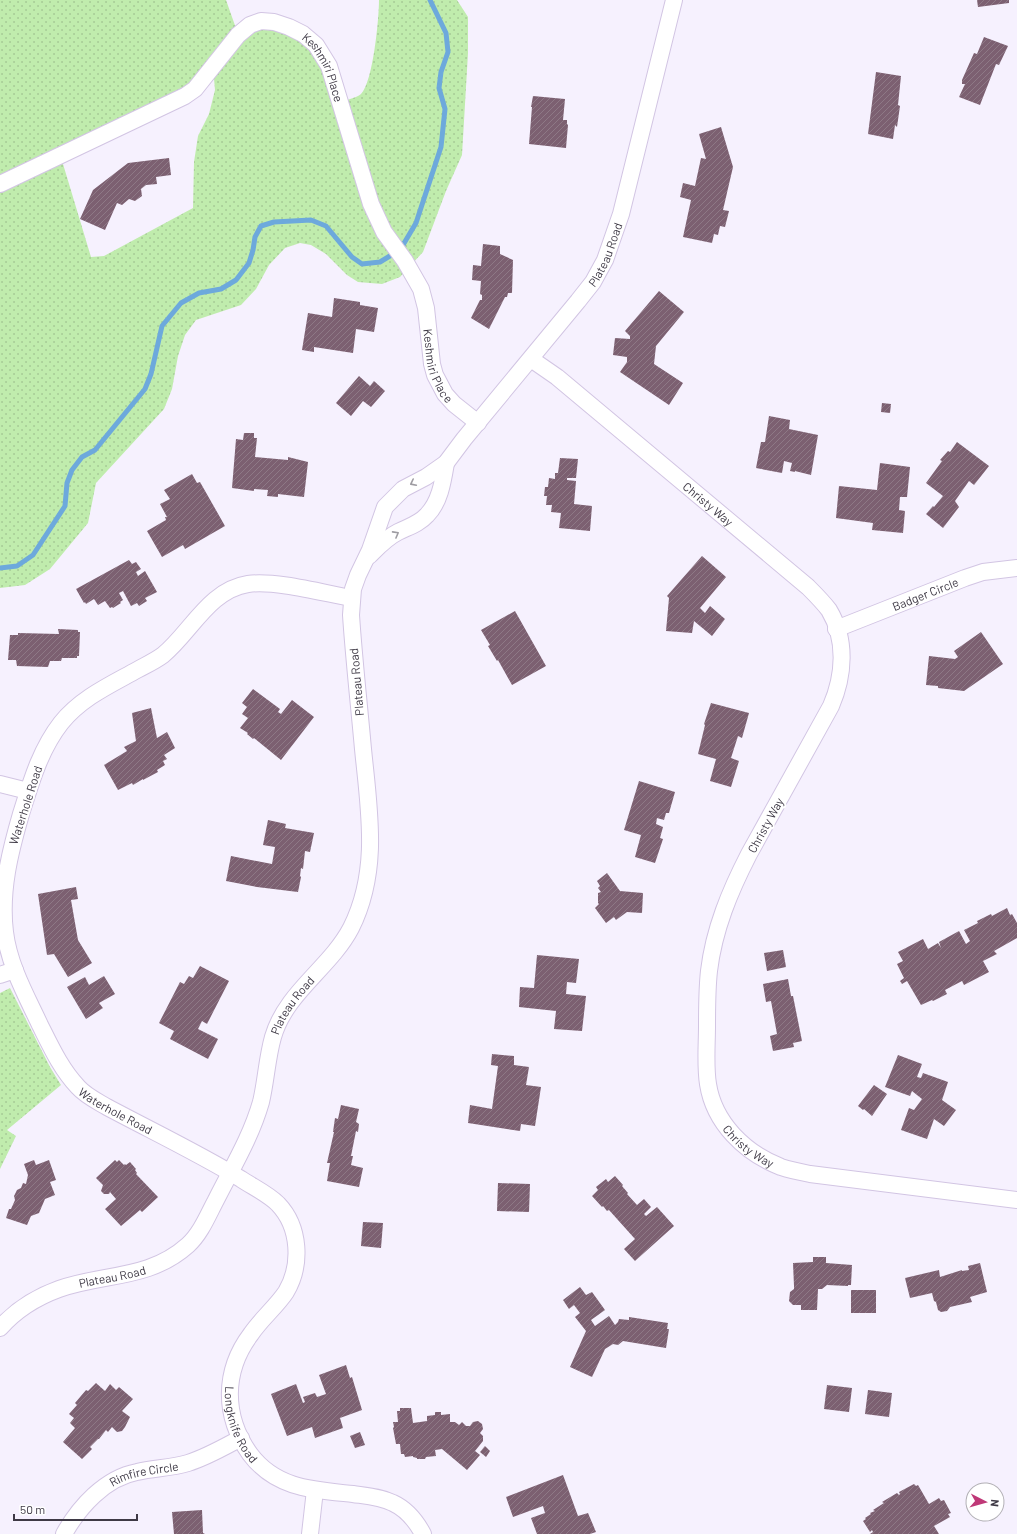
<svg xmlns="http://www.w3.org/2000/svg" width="1017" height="1534" font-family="Barlow,sans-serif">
	<defs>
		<pattern id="grass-dots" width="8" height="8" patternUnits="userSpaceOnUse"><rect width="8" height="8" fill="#c0ecad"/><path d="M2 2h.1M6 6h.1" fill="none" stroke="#a6cb96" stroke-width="1.8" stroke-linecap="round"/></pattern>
		<pattern id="building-hatch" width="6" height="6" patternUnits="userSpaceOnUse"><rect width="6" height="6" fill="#7c6071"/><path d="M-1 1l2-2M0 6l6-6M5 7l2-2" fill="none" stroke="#8e7986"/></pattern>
	</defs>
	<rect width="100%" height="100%" fill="#f6f1fe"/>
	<!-- grass -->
	<g fill="url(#grass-dots)" fill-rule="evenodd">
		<path d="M0 0H226L238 34 250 25 303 34 340 102C346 100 356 98 361 94 373 82 379 19 379 0H457L468 17V53L462 155 446 191 423 252 400 277 382 284 358 282 347 275 326 254 311 245 300 243 285 248 269 265 256 289 241 305 196 320 185 335 178 356 172 389 164 409 96 483 88 523 50 569 25 585 0 588ZM213 67 215 90 209 114 198 136 194 162 193 208 104 256 91 257 60 154 205 78Z"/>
		<path d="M10 988 50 1067 61 1085 7 1130 16 1136 0 1169V993Z"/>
	</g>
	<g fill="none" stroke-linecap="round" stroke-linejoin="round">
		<!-- stream -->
		<g stroke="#6da9dc" stroke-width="5">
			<path d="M403 245 416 223 441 147 445 109 439 88 441 72 448 52 446 33 430 0"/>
			<path d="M0 568 17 566 33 555 65 506 67 483 72 470 82 457 95 450 145 389 151 374 162 326 181 303 199 293 221 289 236 280 249 263 253 250 255 237 261 226 274 222 311 220 326 226 352 257 362 264 380 262 393 254"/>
		</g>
	</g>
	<!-- building -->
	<g fill="url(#building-hatch)">
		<path d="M977 0H1009V3L978 7Z"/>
		<path d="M984 37 1008 46 999 65 996 64 980 105 959 97 965 84H962V80L974 53 977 54Z"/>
		<path d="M876 72 901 76 898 105 900 106 897 127 895 125 893 139 868 134Z"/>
		<path d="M533 96 565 99 563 120H567V124L568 125 566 148 529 144 532 107H531Z"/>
		<path d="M721 127 733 167 723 210 729 211 725 227 720 226 718 235 714 234 712 243 683 237 691 200 680 197 683 183 695 186 701 158 706 159 699 134Z"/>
		<path d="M169 158 171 175 156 177 157 184 146 185 141 189 142 196 135 201 129 199 122 205 117 203 105 230 80 219 93 190 128 163Z"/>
		<path d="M483 244 500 246V254L513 260 512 293H508L507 297H505L489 329 471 318 480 300H482V295L480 294 481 281 472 280 473 265 481 266Z"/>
		<path d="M659 291 684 312 656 346 654 364 683 383 669 405 620 372 627 362V357L613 355 615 338 630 339V336L625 331Z"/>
		<path d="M334 298 360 302V305L378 308 374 332 356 329 353 353 314 347V352L302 350 308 313 332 317Z"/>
		<path d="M359 376 370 386 374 381 385 391 371 407 363 401 351 416 336 403Z"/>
		<path d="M882 403 891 404 890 413 881 412Z"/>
		<path d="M769 416 790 420 789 429 818 435 811 475 795 471V472L790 471 792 463 784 461 782 473 756 468 761 442H765Z"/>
		<path d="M244 433H254V438H257L255 457 288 460V457L308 462 304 497 278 494V497L267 496 268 490 254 489V491L232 488 236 439 243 440Z"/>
		<path d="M957 442 989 466 974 485 969 481 955 501 959 507 943 528 926 514 933 506 934 507 943 496 926 483 942 461 940 460 948 451 950 452Z"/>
		<path d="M560 458 578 459 576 478H567V480L576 481 574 504 592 506 590 531 559 528 561 513 551 512 552 505H546L547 496H544L545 487H548L549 478 555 479V473H558Z"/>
		<path d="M880 463 910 467 907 497H900L899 510 905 511 903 533 872 530 873 523 836 518 839 486 877 490Z"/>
		<path d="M192 474 197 483 200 482 225 526 185 549 183 545 162 557 147 531 166 520 165 517H167L160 504 170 499 164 490Z"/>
		<path d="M702 556 726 577 700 608 705 613 710 606 725 619 712 636 694 621 692 633 666 631 669 598 667 596Z"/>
		<path d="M129 560 132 564 136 562 141 569 136 572 138 576 145 571 157 592 145 598 147 601 139 606 137 603 131 606 123 591 119 593 123 600 120 602 121 603 113 608 112 607 110 608 105 601 98 605 94 599 86 604 85 602 84 603 76 589Z"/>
		<path d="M515 611 546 666 512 685 498 660 497 661 488 646 490 645 481 630Z"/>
		<path d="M58 629 78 630V632H80L79 656H77V658H62L61 661H50L48 667 17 666 16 660H8L10 635H18V633L59 634Z"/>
		<path d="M981 632 1003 664 964 691 938 688V686L926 685 929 656 955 659 958 657 954 651Z"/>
		<path d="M253 689 280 709 278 712 281 714 292 700 314 717 281 760 254 738 253 739 247 734 248 733 240 728 248 718 242 714 247 707 242 703Z"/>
		<path d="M711 703 749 713 742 738 738 736 731 758 739 761 731 787 710 781 716 759 698 754 705 725 704 724Z"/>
		<path d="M151 708 157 738 167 732 175 748 164 755 167 759 163 761 165 765 157 770 158 772 143 780V779L133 785 132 783 118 790 104 765 127 751 124 747 136 741 132 713Z"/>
		<path d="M639 781 675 792 669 813H666L664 820 657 818 656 824 663 827 660 838 663 839 655 863 635 857 641 835 624 830Z"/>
		<path d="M268 820 286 824 285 828 314 833 310 852 305 851 303 869 301 868 300 876 301 877 298 892 257 887 226 881 231 856 272 864 275 847 263 845Z"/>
		<path d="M607 873 620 891 643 893 642 913 627 912 616 920 614 917 606 923 595 908 599 904 598 903V893L601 892 598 888 600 886 597 881Z"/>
		<path d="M76 887 78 899 71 900 78 940 92 963 68 977 54 954 47 955 38 894Z"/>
		<path d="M1007 908 1010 915 1012 914 1017 923V938L994 951 997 954 983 961 989 972 964 985 962 981 945 990 947 994 933 1001 932 1000 921 1005 907 981 902 984 900 981 904 978 897 964 903 961 898 952 923 939 928 949 938 943 941 948 939 942 959 931 966 944 970 941 964 930 978 923 977 921 991 914 992 916Z"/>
		<path d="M783 950 786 967 767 971 764 953Z"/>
		<path d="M537 955 579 959 576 983 567 982 566 994 586 996 582 1031 554 1029 556 1011 519 1007 520 987 534 988Z"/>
		<path d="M200 966 229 981 207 1024 202 1021 198 1029 218 1039 208 1059 170 1039 174 1031 159 1023 180 982 184 984 189 976 193 978Z"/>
		<path d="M104 976 115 994 99 1003 103 1008 86 1019 67 987 85 977 89 985Z"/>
		<path d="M788 979 791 996H793L802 1041 793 1043 794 1047 773 1051 770 1036 777 1034 771 1001 766 1002 763 984Z"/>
		<path d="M492 1054 514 1056V1065L529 1067 526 1085 541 1087 535 1126 521 1124 520 1131 468 1123 470 1105 492 1109 498 1066 491 1065Z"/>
		<path d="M898 1055 922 1064 917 1077 921 1078 923 1073 948 1082 942 1100 956 1110 944 1126 934 1119 927 1139 901 1130 909 1108 914 1110 922 1099 912 1091 910 1096 885 1087Z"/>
		<path d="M874 1085 887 1094 872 1116 864 1109 863 1110 858 1106Z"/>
		<path d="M341 1105 359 1109 356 1122 359 1124 358 1132 356 1131 351 1156H353L351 1165 363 1168 359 1187 327 1181 330 1163H327L334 1132H333L335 1118 338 1119Z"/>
		<path d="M34 1160 36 1165 49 1160 56 1180 50 1182 55 1195 45 1199 39 1213 31 1216 27 1225 6 1218 9 1209H11L15 1200 14 1196 17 1190 21 1188 23 1183 26 1184 28 1175 24 1164Z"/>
		<path d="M115 1160 117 1162 119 1160 124 1165 125 1164 126 1165 130 1162 136 1169 135 1170 137 1173 136 1174 158 1197 142 1212 140 1210 121 1226 105 1209 116 1199 110 1192 109 1194H104L101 1191 103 1185 96 1178Z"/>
		<path d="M615 1176 623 1185 622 1186 628 1193 627 1194 637 1205 644 1199 651 1207 644 1214 646 1216 657 1207 674 1226 635 1261 624 1249 635 1239 609 1210 607 1211 603 1206 602 1207 592 1196 598 1190 596 1187 606 1179 608 1182Z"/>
		<path d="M498 1183 530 1184 529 1212 497 1211Z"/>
		<path d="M363 1222 383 1223 381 1248 361 1246Z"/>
		<path d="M813 1257H826V1263L852 1265 851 1285H848V1286L827 1285 822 1289H818L817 1310H801V1305H793L789 1301 790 1292 794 1289V1286L793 1263 813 1262Z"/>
		<path d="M980 1263 987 1292 970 1297 972 1302 950 1307 947 1311 941 1312 938 1310 936 1302 934 1301 932 1293 910 1298 905 1278 939 1270 940 1277 962 1270V1271L969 1270 968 1266Z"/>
		<path d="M580 1287 586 1295 592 1292 605 1310 591 1320 595 1326 609 1316 615 1325 618 1322 619 1319 629 1320V1317L668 1323 667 1329H669L666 1348 623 1341 618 1345 613 1344 605 1349 592 1377 570 1367 586 1331 575 1317 580 1313 574 1305 569 1309 563 1300Z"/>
		<rect x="851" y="1290" width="25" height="23"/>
		<path d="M346 1365 350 1378 352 1377 362 1410 340 1418 343 1428 315 1438 312 1427 287 1436 271 1394 296 1384 303 1403 305 1402 303 1397 315 1393 317 1397 326 1394 319 1375Z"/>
		<path d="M96 1383 105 1391 110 1384 116 1390 119 1387 133 1399 122 1411 130 1417 125 1427 122 1431 117 1432 112 1427 108 1432 106 1430 99 1439H98L90 1447 92 1449 82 1459 63 1442 75 1428 70 1423 74 1418 69 1414 77 1405 75 1403 86 1390 88 1391Z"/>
		<path d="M827 1385 852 1388 849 1412 824 1409Z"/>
		<path d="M868 1390 892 1393 889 1417 865 1414Z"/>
		<path d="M400 1408H411L413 1423 427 1421V1416L435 1415V1412H441V1415L450 1414V1422H455L459 1425 462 1422 466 1426H470L473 1422 478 1421 482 1424 483 1429 480 1433 483 1436V1441L475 1451 480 1455 467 1470 442 1449 435 1450 436 1456 426 1457 425 1459H417V1458L413 1457V1456L405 1457 404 1454H401L400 1444H396L393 1428 394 1427 393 1422H398L397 1411H400Z"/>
		<path d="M360 1432 365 1445 355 1448 350 1436Z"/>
		<path d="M485 1446 490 1451 486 1457 480 1452Z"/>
		<path d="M563 1475 578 1516 588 1513 596 1532 590 1534H537L531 1518 545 1513 543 1506 513 1517 506 1497Z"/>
		<path d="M914 1484 916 1486 918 1485 929 1504 939 1498 941 1501 944 1500 951 1513 948 1514 950 1517 934 1526 939 1534H870L873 1532 872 1530 870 1532 863 1521 866 1519 865 1518 871 1514 870 1513 875 1511 873 1510 884 1503 882 1502 897 1493 899 1495 900 1494 899 1492Z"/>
		<path d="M202 1510 203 1533 205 1534H174L172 1512Z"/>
	</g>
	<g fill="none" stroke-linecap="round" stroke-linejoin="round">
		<!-- minor casing -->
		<g stroke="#d2c5e3" stroke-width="18">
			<g id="minor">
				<path id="s1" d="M0 184 185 96 195 89 238 35 250 25 261 21 274 22 289 27 303 34 316 45 329 66 371 204 384 232 405 261 421 289 426 308 432 364 435 375 445 394 454 404 478 423"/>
				<path id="s2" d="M531 359 557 377 808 587C815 594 823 602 829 610 847 640 844 676 831 706L749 854C730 891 714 929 709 971 707 989 707 1008 707 1026 707 1045 705 1065 708 1084 714 1123 745 1153 781 1167 790 1170 800 1172 810 1174L1017 1200"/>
				<path d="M369 556C378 547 386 538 398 532 408 527 419 524 427 515 440 502 443 481 446 463"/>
				<path id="s3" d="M351 598C323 593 275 580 248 584 209 590 191 632 163 655 155 661 146 665 137 670 110 685 81 698 61 723 40 750 31 782 21 814 10 852 0 891 5 932 9 965 26 995 40 1025 51 1047 61 1069 78 1087 86 1096 97 1101 107 1107 152 1131 198 1153 241 1179 253 1187 268 1194 278 1204 300 1227 302 1265 286 1292 276 1307 261 1319 251 1334 223 1371 223 1416 250 1454 276 1489 314 1490 353 1494 367 1496 381 1497 393 1503 406 1509 416 1521 423 1534"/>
				<path id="s4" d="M836 629 965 578 983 572 1017 568"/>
				<path d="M0 784 28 791"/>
				<path d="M0 975 15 970"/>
				<path id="s5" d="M0 1328C15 1311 37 1297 59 1289 104 1273 149 1280 188 1245 201 1233 208 1215 216 1200 232 1168 251 1137 261 1102 266 1081 267 1058 273 1037 286 992 330 968 351 928 380 870 369 810 363 749 359 704 354 660 351 615L353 589 358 575 370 550 385 507 403 489 426 477 446 463 464 439 578 301 593 282 605 260 621 214 674 0"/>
				<path id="s6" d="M64 1534C79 1507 105 1478 137 1472 154 1468 172 1468 188 1463 207 1457 224 1447 241 1438"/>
				<path d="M310 1534 315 1490"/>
			</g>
		</g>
		<!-- minor -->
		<use href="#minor" stroke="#fff" stroke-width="16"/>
	</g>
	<!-- one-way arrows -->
	<defs><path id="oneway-chevron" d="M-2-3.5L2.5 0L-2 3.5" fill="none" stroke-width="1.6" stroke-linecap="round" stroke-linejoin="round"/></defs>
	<g stroke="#9e9ca2">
		<use href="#oneway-chevron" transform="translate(413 483) rotate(153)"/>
		<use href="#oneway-chevron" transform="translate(396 534) rotate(-29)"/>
	</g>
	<g text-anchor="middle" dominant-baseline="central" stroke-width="4" stroke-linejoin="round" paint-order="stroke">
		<!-- street labels -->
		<g font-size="12" fill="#3e3945" stroke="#fff">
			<text stroke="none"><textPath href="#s1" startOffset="398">Keshmiri Place</textPath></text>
			<text stroke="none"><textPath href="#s5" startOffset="1342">Plateau Road</textPath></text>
			<text stroke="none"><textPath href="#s1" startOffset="722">Keshmiri Place</textPath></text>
			<text stroke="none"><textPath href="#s2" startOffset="229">Christy Way</textPath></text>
			<text stroke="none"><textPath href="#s4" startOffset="96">Badger Circle</textPath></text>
			<text transform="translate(356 682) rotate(-95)">Plateau Road</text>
			<text transform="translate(25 805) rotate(-72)">Waterhole Road</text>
			<text transform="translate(765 825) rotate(-61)">Christy Way</text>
			<text stroke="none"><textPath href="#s5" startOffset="474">Plateau Road</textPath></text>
			<text stroke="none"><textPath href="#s3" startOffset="778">Waterhole Road</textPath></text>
			<text stroke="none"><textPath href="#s2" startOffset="973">Christy Way</textPath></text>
			<text stroke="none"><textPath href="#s5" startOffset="126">Plateau Road</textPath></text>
			<text stroke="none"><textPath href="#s3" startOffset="1212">Longknife Road</textPath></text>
			<text stroke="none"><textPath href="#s6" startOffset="105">Rimfire Circle</textPath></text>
		</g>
	</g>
	<!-- north arrow -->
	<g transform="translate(985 1502) rotate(96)"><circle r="19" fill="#ffffff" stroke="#b2b0b5"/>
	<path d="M0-3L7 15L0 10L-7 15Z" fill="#bf3877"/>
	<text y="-6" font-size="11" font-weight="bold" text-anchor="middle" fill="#3e3945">N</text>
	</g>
	<!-- scale -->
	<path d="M14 1514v6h123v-6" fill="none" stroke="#3e3945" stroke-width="2"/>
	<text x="20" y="1514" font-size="12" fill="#3e3945" stroke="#ffffff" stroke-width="3" paint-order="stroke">50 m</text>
</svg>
